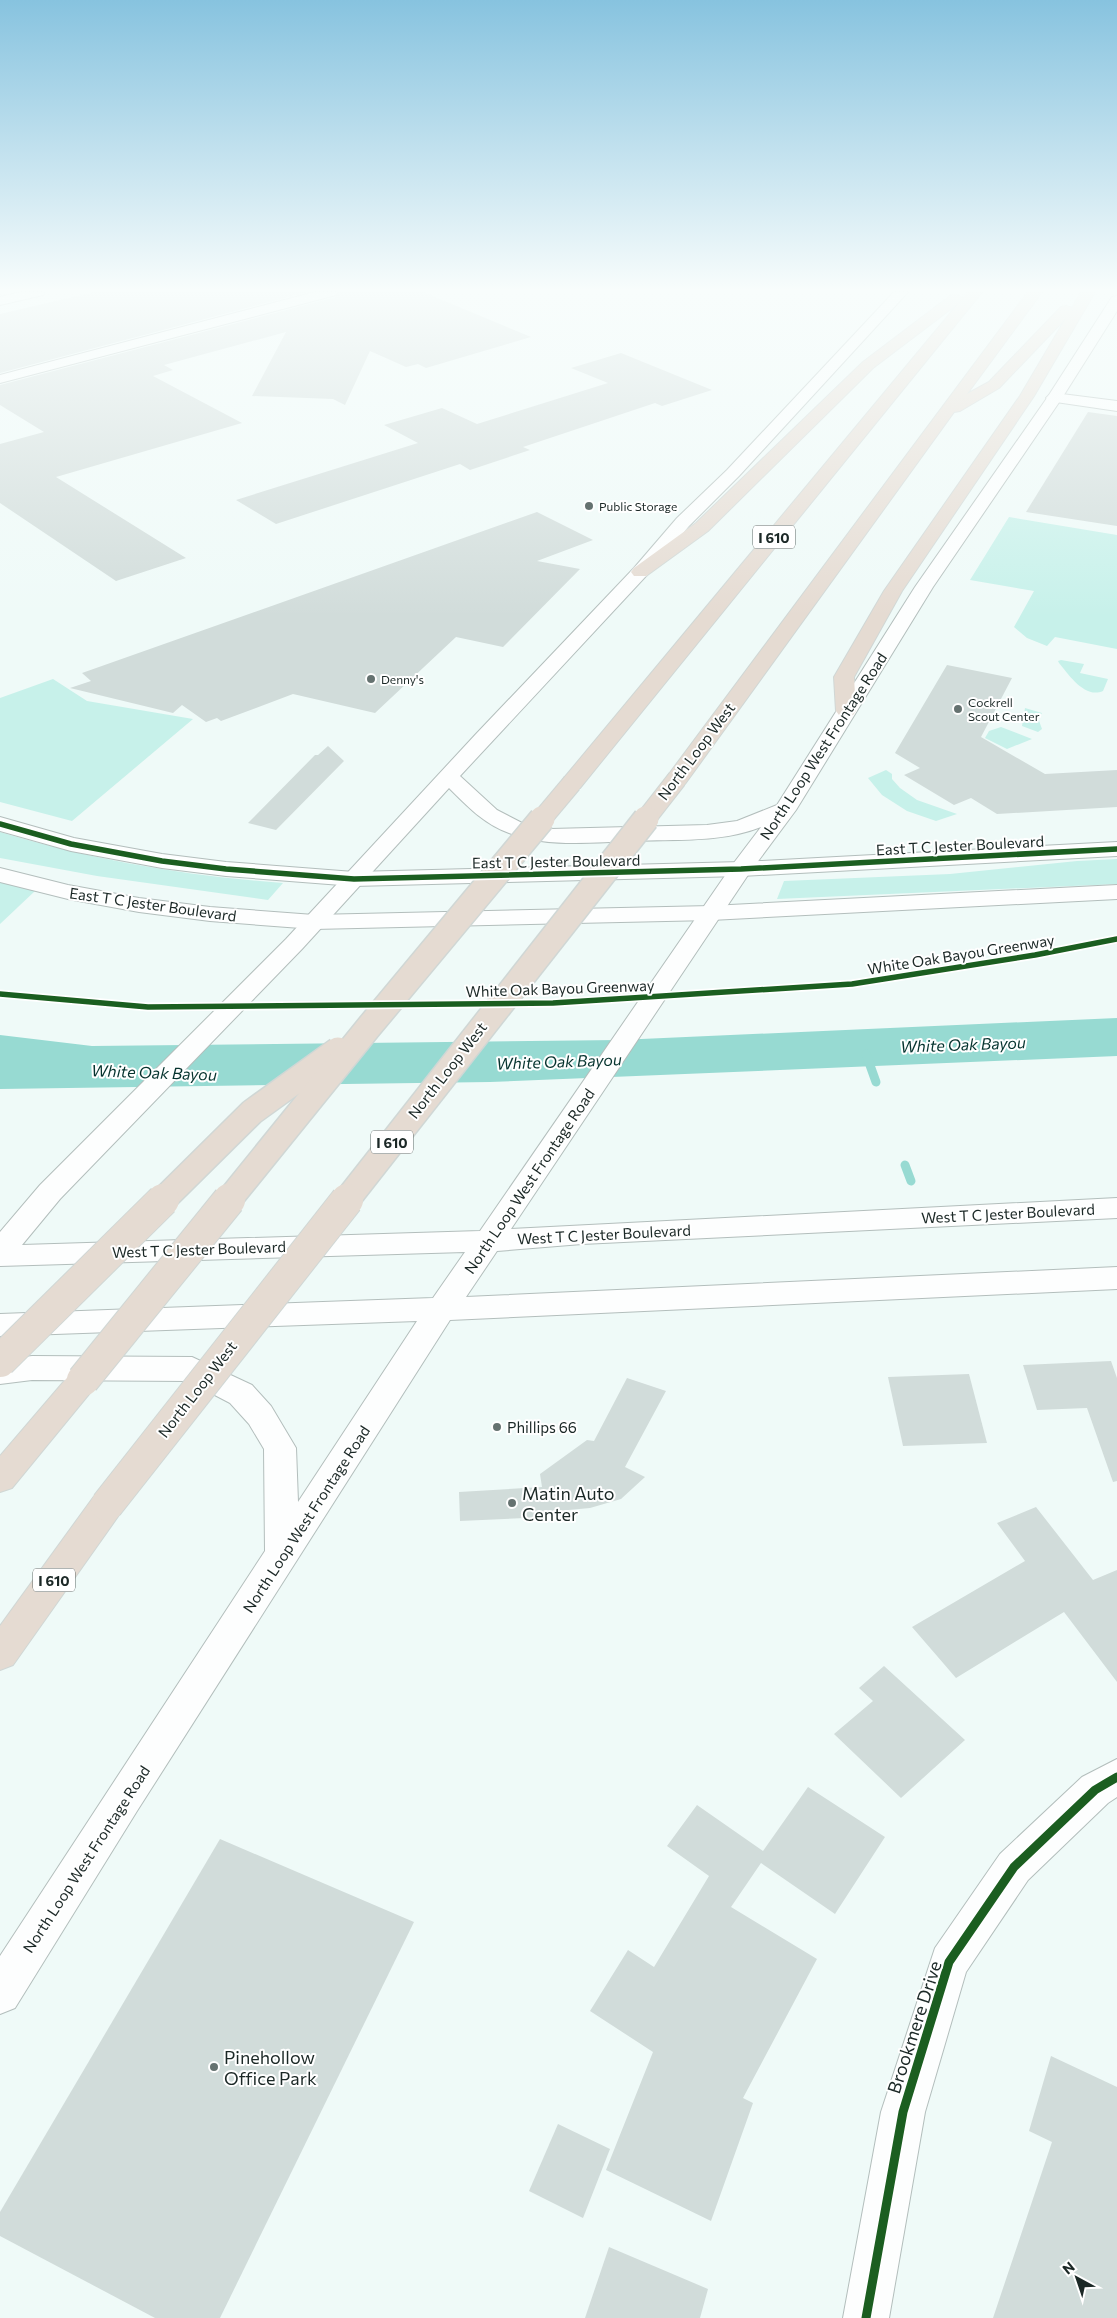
<svg xmlns="http://www.w3.org/2000/svg" width="1117" height="2318" font-family="Commissioner,sans-serif">
	<rect width="100%" height="100%" fill="#effaf8"/>
	<!-- green -->
	<g fill="#c7f1ea">
		<path d="M1009 517 1117 535V649L1055 637 1047 646 1027 638 1014 627 1034 591 970 580Z"/>
		<path d="M1061 660 1084 664 1080 673 1108 679 1103 691C1085 699 1069 675 1059 663L1058 661Z"/>
		<path d="M53 679 87 701 193 719 72 821 0 802V698Z"/>
		<path d="M1025 708 1042 713 1038 718 1042 729 1038 732 1022 726Z"/>
		<path d="M1001 727 1032 739 1007 749 985 738 989 731Z"/>
		<path d="M886 770 892 774V779L900 788 917 800 957 814 936 821 907 811 882 795 868 778Z"/>
		<path d="M0 832C92 860 187 876 283 883L268 900 97 876 0 858Z"/>
		<path d="M1117 859V884L777 899 784 881 950 874 1077 861Z"/>
		<path d="M0 882 35 891 0 924Z"/>
	</g>
	<!-- water -->
	<path fill="#97dad2" d="M1117 1018V1056L490 1082 0 1089V1035L92 1046 619 1040Z"/>
	<g fill="none" stroke-linecap="round" stroke-linejoin="round">
		<!-- stream -->
		<g stroke="#97dad2" stroke-width="9">
			<path d="M866 1054 876 1082"/>
			<path d="M905 1165 911 1181"/>
		</g>
	</g>
	<!-- building -->
	<g fill="#d1dcda">
		<path d="M94 292H307L0 373V314Z"/>
		<path d="M340 292H423L531 337 426 368 418 364 406 367 370 351 345 405 333 399 252 396 286 332 164 365 173 370 153 376 242 423 56 477 186 558 116 581 0 503V444L44 432 0 405V385L336 297Z"/>
		<path d="M621 353 712 390 662 406 655 403 523 447 530 450 470 470 460 464 276 524 236 500 418 443 384 425 442 408 477 424 608 383 571 368Z"/>
		<path d="M1088 412 1117 416V526L1026 512Z"/>
		<path d="M537 512 593 540 537 561 580 569 503 647 456 637 375 713 293 694 221 721 217 718 206 722 182 705 173 713 70 688 91 681 82 673Z"/>
		<path d="M947 665 1012 678 981 737 1045 774 1117 770V807L997 814 971 798 954 805 904 775 920 768 895 753Z"/>
		<path d="M328 746 344 761 276 830 248 823 315 755H318Z"/>
		<path d="M1111 1361 1117 1378V1481L1113 1482 1087 1408 1037 1410 1023 1365Z"/>
		<path d="M969 1374 987 1443 903 1446 888 1377Z"/>
		<path d="M627 1378 666 1391 625 1467 645 1477 621 1499 590 1508 547 1512 548 1517 460 1521 459 1492 542 1487 540 1474 587 1440 594 1441Z"/>
		<path d="M1036 1507 1093 1580 1117 1570V1682L1064 1612 956 1678 912 1627 1025 1561 997 1523Z"/>
		<path d="M884 1666 965 1740 901 1798 834 1734 873 1701 859 1688Z"/>
		<path d="M808 1787 885 1837 835 1914 761 1863 731 1907 817 1959 743 2098 753 2103 711 2221 606 2170 653 2052 590 2011 628 1950 654 1967 709 1876 667 1846 697 1805 763 1851Z"/>
		<path d="M220 1839 414 1922 220 2318H155L0 2236V2212Z"/>
		<path d="M1051 2056 1117 2087V2318H993L1052 2142 1029 2131Z"/>
		<path d="M558 2124 610 2149 583 2218 529 2191Z"/>
		<path d="M609 2247 708 2289 700 2318H585Z"/>
	</g>
	<g fill="none" stroke-linecap="round" stroke-linejoin="round">
		<!-- minor casing -->
		<g stroke="#b3bebc" stroke-width="2">
			<g id="minor">
				<path d="M21 292H45L43 295 0 305V297Z"/>
				<path d="M315 292H338L336 295 0 383V375Z"/>
				<path d="M1054 393 1117 401V411L1049 401 1046 398 1049 395Z"/>
				<path d="M1117 1759V1797L1108 1803 1028 1880 966 1972 925 2112 889 2318H843L881 2112 935 1948 1000 1854 1082 1777Z"/>
			</g>
		</g>
		<!-- tertiary casing -->
		<g stroke="#b3bebc" stroke-width="2">
			<g id="tertiary">
				<path d="M0 817 74 838 162 854 226 862 354 872 741 862 1117 842V856L741 876 354 886 226 876 162 868 71 851 0 831Z"/>
				<path d="M0 868 68 885 139 898 210 907 314 915 711 906 1117 885V899L711 920 314 929 210 921 139 912 68 899 0 882Z"/>
			</g>
		</g>
		<!-- secondary casing -->
		<g stroke="#b3bebc" stroke-width="2">
			<path id="secondary" d="M894 292H908L739 476 689 526 646 576 460 776 497 810 524 824 551 829 707 825 737 821 777 805 915 587 1047 398 1112 297 1117 296V311L1062 398 933 587 796 810 750 872 511 1229 1117 1198V1218L582 1244 497 1251 466 1297 1117 1267V1289L450 1320 137 1811 15 2008 0 2014V1956L265 1551 264 1449 249 1424 230 1403 188 1381 32 1380 0 1384V1360L32 1356 192 1357 252 1385 271 1406 296 1448 298 1502 417 1321 0 1336V1314L433 1298 465 1252 0 1266V1232L40 1185 286 939 476 734 634 568 677 518 727 470ZM449 788C467 806 484 824 509 833 547 848 593 842 633 841 675 839 721 843 761 827L733 864 480 1231 22 1245 60 1199 302 949Z"/>
		</g>
		<!-- motorway casing -->
		<g stroke="#d0d7d5" stroke-width="2">
			<g id="motorway">
				<path d="M968 292H982L580 788 572 789 564 788 561 783 564 778Z"/>
				<path d="M1028 292H1042L967 394 989 382 1061 307 1066 306 1072 308 1081 292H1095L1034 396 902 591 854 677 856 711 853 715 846 717 839 715 836 711 834 677 884 591 1020 396 1066 318 999 388 960 411 954 412 685 784 677 785 669 784 666 779 669 774Z"/>
				<path d="M955 295 960 296 962 299 960 302 873 368 708 531 646 576H634L631 572 634 568 696 523 863 362 950 296Z"/>
				<path d="M83 1368 94 1372 99 1380 94 1388 12 1488 0 1492V1456L72 1372Z"/>
				<path d="M107 1491 119 1495 124 1505 119 1515 13 1665 0 1670V1626L95 1495Z"/>
			</g>
		</g>
		<!-- minor -->
		<use href="#minor" fill="#fdfefe" fill-rule="evenodd"/>
		<!-- tertiary -->
		<use href="#tertiary" fill="#fdfefe" fill-rule="evenodd"/>
		<!-- secondary -->
		<use href="#secondary" fill="#fdfefe" fill-rule="evenodd"/>
		<!-- motorway -->
		<use href="#motorway" fill="#e5dbd2" fill-rule="evenodd"/>
		<!-- motorway-bridge-far2 casing -->
		<g stroke="#d0d7d5" stroke-width="21" stroke-linecap="butt">
			<g id="motorway-bridge-far2">
				<path d="M541 820 572 783"/>
				<path d="M645 820 677 779"/>
			</g>
		</g>
		<!-- motorway-bridge-far1 casing -->
		<g stroke="#d0d7d5" stroke-width="28" stroke-linecap="butt">
			<g id="motorway-bridge-far1">
				<path d="M162 1201 252 1112 338 1050"/>
				<path d="M228 1201 368 1028 542 819"/>
				<path d="M346 1201 646 819"/>
			</g>
		</g>
		<!-- motorway-bridge casing -->
		<g stroke="#d0d7d5" stroke-width="34" stroke-linecap="butt">
			<g id="motorway-bridge">
				<path d="M0 1361 163 1200"/>
				<path d="M83 1380 229 1200"/>
				<path d="M107 1505 347 1200"/>
			</g>
		</g>
		<!-- motorway-bridge-far2 -->
		<use href="#motorway-bridge-far2" stroke="#e5dbd2" stroke-width="19"/>
		<!-- motorway-bridge-far1 -->
		<use href="#motorway-bridge-far1" stroke="#e5dbd2" stroke-width="25"/>
		<!-- motorway-bridge -->
		<use href="#motorway-bridge" stroke="#e5dbd2" stroke-width="32"/>
		<!-- cycleway-far1 casing -->
		<g stroke="#fff" stroke-width="9">
			<g id="cycleway-far1">
				<path d="M0 824 71 844 162 861 226 869 354 879 741 869 1117 849"/>
				<path d="M0 994 148 1007 553 1003 852 984 1035 955 1117 939"/>
			</g>
		</g>
		<!-- cycleway casing -->
		<g stroke="#fff" stroke-width="12">
			<path id="cycleway" d="M866 2318 903 2112 949 1962 1014 1867 1095 1790 1117 1777"/>
		</g>
		<!-- cycleway-far1 -->
		<use href="#cycleway-far1" stroke="#1b5e20" stroke-width="5.5"/>
		<!-- cycleway -->
		<use href="#cycleway" stroke="#1b5e20" stroke-width="9"/>
	</g>
	<!-- sky -->
	<linearGradient id="sky" x2="0" y2="1"><stop stop-color="#87c3df"/><stop offset="0.47" stop-color="#f8fdfc"/><stop offset="1" stop-color="#f8fdfc" stop-opacity="0"/></linearGradient>
	<rect width="1117" height="617" fill="url(#sky)"/>
	<!-- markers -->
	<g fill="#657270" stroke="#fff" stroke-width="2">
		<circle cx="589" cy="506" r="5"/>
		<circle cx="371" cy="679" r="5"/>
		<circle cx="958" cy="709" r="5"/>
		<circle cx="497" cy="1427" r="5"/>
		<circle cx="512" cy="1503" r="5"/>
		<circle cx="214" cy="2067" r="5"/>
	</g>
	<g text-anchor="middle" dominant-baseline="central" stroke-width="4" stroke-linejoin="round" paint-order="stroke">
		<!-- far-poi labels -->
		<g font-size="12" fill="#1b2826" stroke="#fff" text-anchor="start">
			<text x="599" y="506">Public Storage</text>
			<text x="381" y="679">Denny's</text>
			<text x="968" y="702">Cockrell<tspan x="968" dy="14">Scout Center</tspan></text>
		</g>
		<!-- shield labels -->
		<g fill="#fff" stroke="#5f6867" stroke-width="1">
			<rect x="753" y="525.5" width="42" height="23" rx="4"/>
			<rect x="371" y="1130.5" width="42" height="23" rx="4"/>
			<rect x="33" y="1568.5" width="42" height="23" rx="4"/>
		</g>
		<g font-size="14" font-weight="bold" fill="#1b2826">
			<text x="774" y="537">I 610</text>
			<text x="392" y="1142">I 610</text>
			<text x="54" y="1580">I 610</text>
		</g>
		<!-- street labels -->
		<g font-size="15" fill="#1b2826" stroke="#fff">
			<text transform="translate(823 746) rotate(-57)">North Loop West Frontage Road</text>
			<text transform="translate(696 751) rotate(-53)">North Loop West</text>
			<text transform="translate(960 845) rotate(-3)">East T C Jester Boulevard</text>
			<text transform="translate(556 861) rotate(-1)">East T C Jester Boulevard</text>
			<text transform="translate(153 904) rotate(8)">East T C Jester Boulevard</text>
			<text transform="translate(961 954) rotate(-9)">White Oak Bayou Greenway</text>
			<text transform="translate(560 988) rotate(-2)">White Oak Bayou Greenway</text>
			<text transform="translate(447 1070) rotate(-52)">North Loop West</text>
			<text transform="translate(529 1181) rotate(-56)">North Loop West Frontage Road</text>
			<text transform="translate(1008 1213) rotate(-3)">West T C Jester Boulevard</text>
			<text transform="translate(604 1234) rotate(-3)">West T C Jester Boulevard</text>
			<text transform="translate(199 1249) rotate(-2)">West T C Jester Boulevard</text>
			<text transform="translate(197 1389) rotate(-52)">North Loop West</text>
			<text transform="translate(306 1519) rotate(-57)">North Loop West Frontage Road</text>
			<text transform="translate(86 1859) rotate(-57)">North Loop West Frontage Road</text>
		</g>
		<!-- poi labels -->
		<g font-size="15" fill="#1b2826" stroke="#fff" text-anchor="start">
			<text x="507" y="1427">Phillips 66</text>
		</g>
		<!-- water labels -->
		<g font-size="16" font-style="italic" fill="#05332e" stroke="#fff">
			<text transform="translate(963 1044) rotate(-2)">White Oak Bayou</text>
			<text transform="translate(559 1061) rotate(-2)">White Oak Bayou</text>
			<text transform="translate(154 1072) rotate(2)">White Oak Bayou</text>
		</g>
		<!-- near-poi labels -->
		<g font-size="18" fill="#1b2826" stroke="#fff" text-anchor="start">
			<text x="522" y="1493">Matin Auto<tspan x="522" dy="21">Center</tspan></text>
			<text x="224" y="2057">Pinehollow<tspan x="224" dy="21">Office Park</tspan></text>
		</g>
		<!-- near-street labels -->
		<g font-size="18" fill="#1b2826" stroke="#fff">
			<text transform="translate(914 2027) rotate(-72)">Brookmere Drive</text>
		</g>
	</g>
	<!-- north arrow -->
	<g transform="translate(1077 2278) rotate(320)" stroke="#ffffff" stroke-width="4" paint-order="stroke">
	<path d="M0-4L9 19L0 12L-9 19Z" fill="#1b2826"/>
	<text y="-8" font-size="14" font-weight="bold" text-anchor="middle" fill="#1b2826">N</text>
	</g>
</svg>
